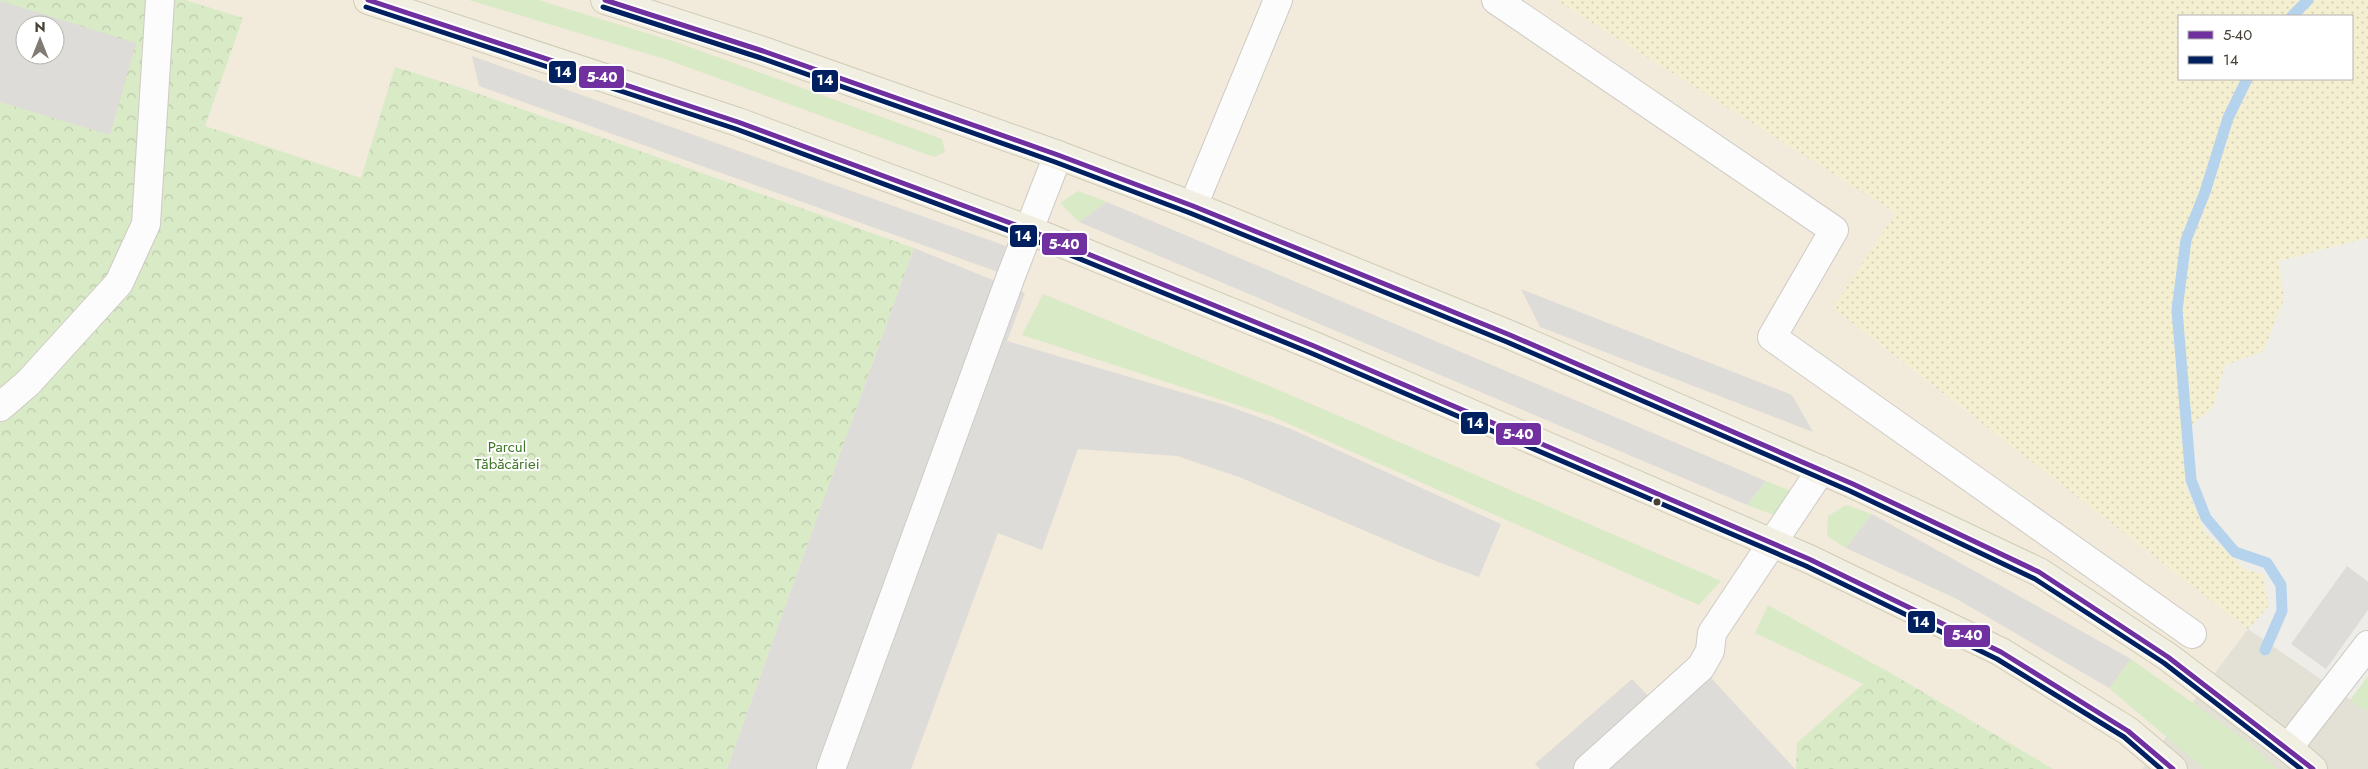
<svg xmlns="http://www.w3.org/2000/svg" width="2368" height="769" font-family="Jost,sans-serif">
	<defs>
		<pattern id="sand-dots" width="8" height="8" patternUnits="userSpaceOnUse" patternTransform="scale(1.25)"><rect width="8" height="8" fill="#f4efd1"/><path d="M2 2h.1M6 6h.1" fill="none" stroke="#d3ceb4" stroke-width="1.8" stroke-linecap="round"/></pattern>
		<pattern id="park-crowns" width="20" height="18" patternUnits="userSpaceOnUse" patternTransform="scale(1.25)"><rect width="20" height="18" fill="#d9eac6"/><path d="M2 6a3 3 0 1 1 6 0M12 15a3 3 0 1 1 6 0" fill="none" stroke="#bccaab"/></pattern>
	</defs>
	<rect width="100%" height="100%" fill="#eeede8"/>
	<!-- residential -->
	<path fill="#e3e0d5" d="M2248 629 2368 712V769H2142Z"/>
	<!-- commercial -->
	<path fill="#f2eada" d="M185 0H1556L1897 213 1833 309 2248 629 2142 769H2053L1882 668 1797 743 1796 769H727L914 248 462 88 396 67 361 179 205 126 243 18Z"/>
	<!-- grass -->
	<g fill="#d9eac6">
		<path d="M469 0H538L676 42 942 139 945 152 934 157 668 60Z"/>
		<path d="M1078 191 1107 202 1079 222 1060 203Z"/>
		<path d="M1043 294 1281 391 1721 581 1699 605 1271 416 1022 335Z"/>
		<path d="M1766 481 1799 494 1782 518 1747 505Z"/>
		<path d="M1846 505 1872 514 1846 548 1827 536 1828 516Z"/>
		<path d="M1768 605 1881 668 1863 684 1755 633Z"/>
		<path d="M2131 659 2249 743 2277 769H2204L2109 688Z"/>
		<path d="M2368 676V712L2350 700Z"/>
	</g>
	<!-- sand -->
	<path fill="url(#sand-dots)" fill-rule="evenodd" d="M1556 0H2368V238L2279 261 2284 299 2263 352 2225 365 2213 407 2181 433 2187 489 2205 532 2245 569 2263 575 2269 606 2248 629 1833 308 1896 213ZM2179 16H2352V79H2179Z"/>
	<!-- park -->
	<g fill="url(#park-crowns)" fill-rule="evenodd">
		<path d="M0 0H185L243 18 205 126 361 178 395 67 462 88 914 248 727 769H0ZM25 25H55V55H25Z"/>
		<path d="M1881 668H1882L2053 769H1796L1797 743Z"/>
	</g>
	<!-- parking -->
	<g fill="#dedcd8" fill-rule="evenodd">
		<path d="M0 1 136 43 110 135 0 102ZM25 25H55V55H25Z"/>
		<path d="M472 56 1006 246 998 272 479 86Z"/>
		<path d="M1107 202 1766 481 1747 505 1079 222Z"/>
		<path d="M914 248 1025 293 1007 341 1225 405 1291 429 1501 524 1479 577 1438 562 1239 477 1177 456 1078 449 1042 550 998 533 911 769H727Z"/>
		<path d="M1521 289 1792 395 1813 432 1540 327Z"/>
		<path d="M1872 514 1980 574 2131 659 2109 688 1957 599 1846 548Z"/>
		<path d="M2347 566 2368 582V610L2326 669 2291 644Z"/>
		<path d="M1701 667 1795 769H1540L1535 764 1632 679 1649 697Z"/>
	</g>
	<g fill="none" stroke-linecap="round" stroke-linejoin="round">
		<!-- stream -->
		<g stroke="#b6d3ee" stroke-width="11">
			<path d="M2292 16 2308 0"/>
			<path d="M2247 79 2228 118 2205 192 2186 240 2177 310 2191 480 2206 518 2235 552 2267 563 2281 585 2282 611 2265 650"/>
		</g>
		<!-- minor casing -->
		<g stroke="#cdcbc5" stroke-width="30">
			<g id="minor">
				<path d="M1496 0 1834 230 1772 337 2192 634"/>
				<path d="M1193 206 1278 0"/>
				<path d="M0 407 28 383 119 283 146 224 160 0"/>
				<path d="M2288 748 2368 645"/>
				<path d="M831 769 1011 276 1058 155"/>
				<path d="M1588 769 1701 667 1710 651 1712 633 1821 470"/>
			</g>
		</g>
		<!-- major casing -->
		<g stroke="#d1cbb5" stroke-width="30">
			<g id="major">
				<path d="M368 0 738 122 1029 230 1314 346 1809 559 2001 652 2128 731 2173 769"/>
				<path d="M605 0 763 51 1058 155 1193 206 1510 335 1853 484 2039 572 2168 657 2288 748 2313 769"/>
			</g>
		</g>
		<!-- minor -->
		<use href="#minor" stroke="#fcfcfc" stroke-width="28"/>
		<!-- major -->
		<use href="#major" stroke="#f1eee2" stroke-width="28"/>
		<!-- bus-1 casing -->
		<g stroke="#fff" stroke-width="9">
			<g id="bus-1">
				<path d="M368 0 738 122 1029 230 1314 346 1809 559 2001 652 2128 731 2173 769"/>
				<path d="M605 0 763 51 1058 155 1193 206 1510 335 1853 484 2039 572 2168 657 2313 769"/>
			</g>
		</g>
		<!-- bus-2 casing -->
		<g stroke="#fff" stroke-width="9">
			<g id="bus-2">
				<path d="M366 7 736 129 1026 237 1311 353 1806 566 1997 659 2124 737 2161 769"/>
				<path d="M603 7 761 58 1055 162 1190 213 1507 342 1850 491 2035 579 2164 663 2301 769"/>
			</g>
		</g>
		<!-- bus-1 -->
		<use href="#bus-1" stroke="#7030a0" stroke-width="5"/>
		<!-- bus-2 -->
		<use href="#bus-2" stroke="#002060" stroke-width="5"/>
	</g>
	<!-- markers -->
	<circle fill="#453f34" stroke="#fff" stroke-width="2" cx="1657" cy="502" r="4.5"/>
	<g text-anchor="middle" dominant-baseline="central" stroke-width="4" stroke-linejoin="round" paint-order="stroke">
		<!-- park labels -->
		<g font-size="15" fill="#3e7726" stroke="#fff">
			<text x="507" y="447">Parcul<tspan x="507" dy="17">Tăbăcăriei</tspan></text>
		</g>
	</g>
	<g stroke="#fff" stroke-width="2">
		<rect x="548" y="60" width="29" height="24" rx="5" fill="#002060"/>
		<rect x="578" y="65" width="47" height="24" rx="5" fill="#7030a0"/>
		<rect x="811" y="69" width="28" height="24" rx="5" fill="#002060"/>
		<rect x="1009" y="224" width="29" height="24" rx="5" fill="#002060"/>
		<rect x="1041" y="232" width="47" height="24" rx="5" fill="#7030a0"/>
		<rect x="1460" y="411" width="29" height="24" rx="5" fill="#002060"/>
		<rect x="1495" y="422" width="47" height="24" rx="5" fill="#7030a0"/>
		<rect x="1907" y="610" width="29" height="24" rx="5" fill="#002060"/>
		<rect x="1943" y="624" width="48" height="24" rx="5" fill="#7030a0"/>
	</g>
	<g font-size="14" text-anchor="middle" font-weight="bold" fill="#fff">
		<text x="563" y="77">14</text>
		<text x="602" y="82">5-40</text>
		<text x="825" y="85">14</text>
		<text x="1023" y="241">14</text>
		<text x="1064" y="249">5-40</text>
		<text x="1475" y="428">14</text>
		<text x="1518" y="439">5-40</text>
		<text x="1921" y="627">14</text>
		<text x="1967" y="640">5-40</text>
	</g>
	<!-- legend -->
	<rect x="2178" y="15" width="175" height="65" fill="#ffffff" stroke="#b5b2ae"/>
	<rect x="2188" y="31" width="25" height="8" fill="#7030a0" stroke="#b5b2ae"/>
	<text x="2223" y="40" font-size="15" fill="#453f34">5-40</text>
	<rect x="2188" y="56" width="25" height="8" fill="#002060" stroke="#b5b2ae"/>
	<text x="2223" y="65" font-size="15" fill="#453f34">14</text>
	<!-- north arrow -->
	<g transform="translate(40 40)"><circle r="24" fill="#ffffff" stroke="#b5b2ae"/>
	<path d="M0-4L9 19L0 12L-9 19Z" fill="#807c73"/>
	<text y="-8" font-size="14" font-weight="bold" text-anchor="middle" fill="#453f34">N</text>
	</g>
</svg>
